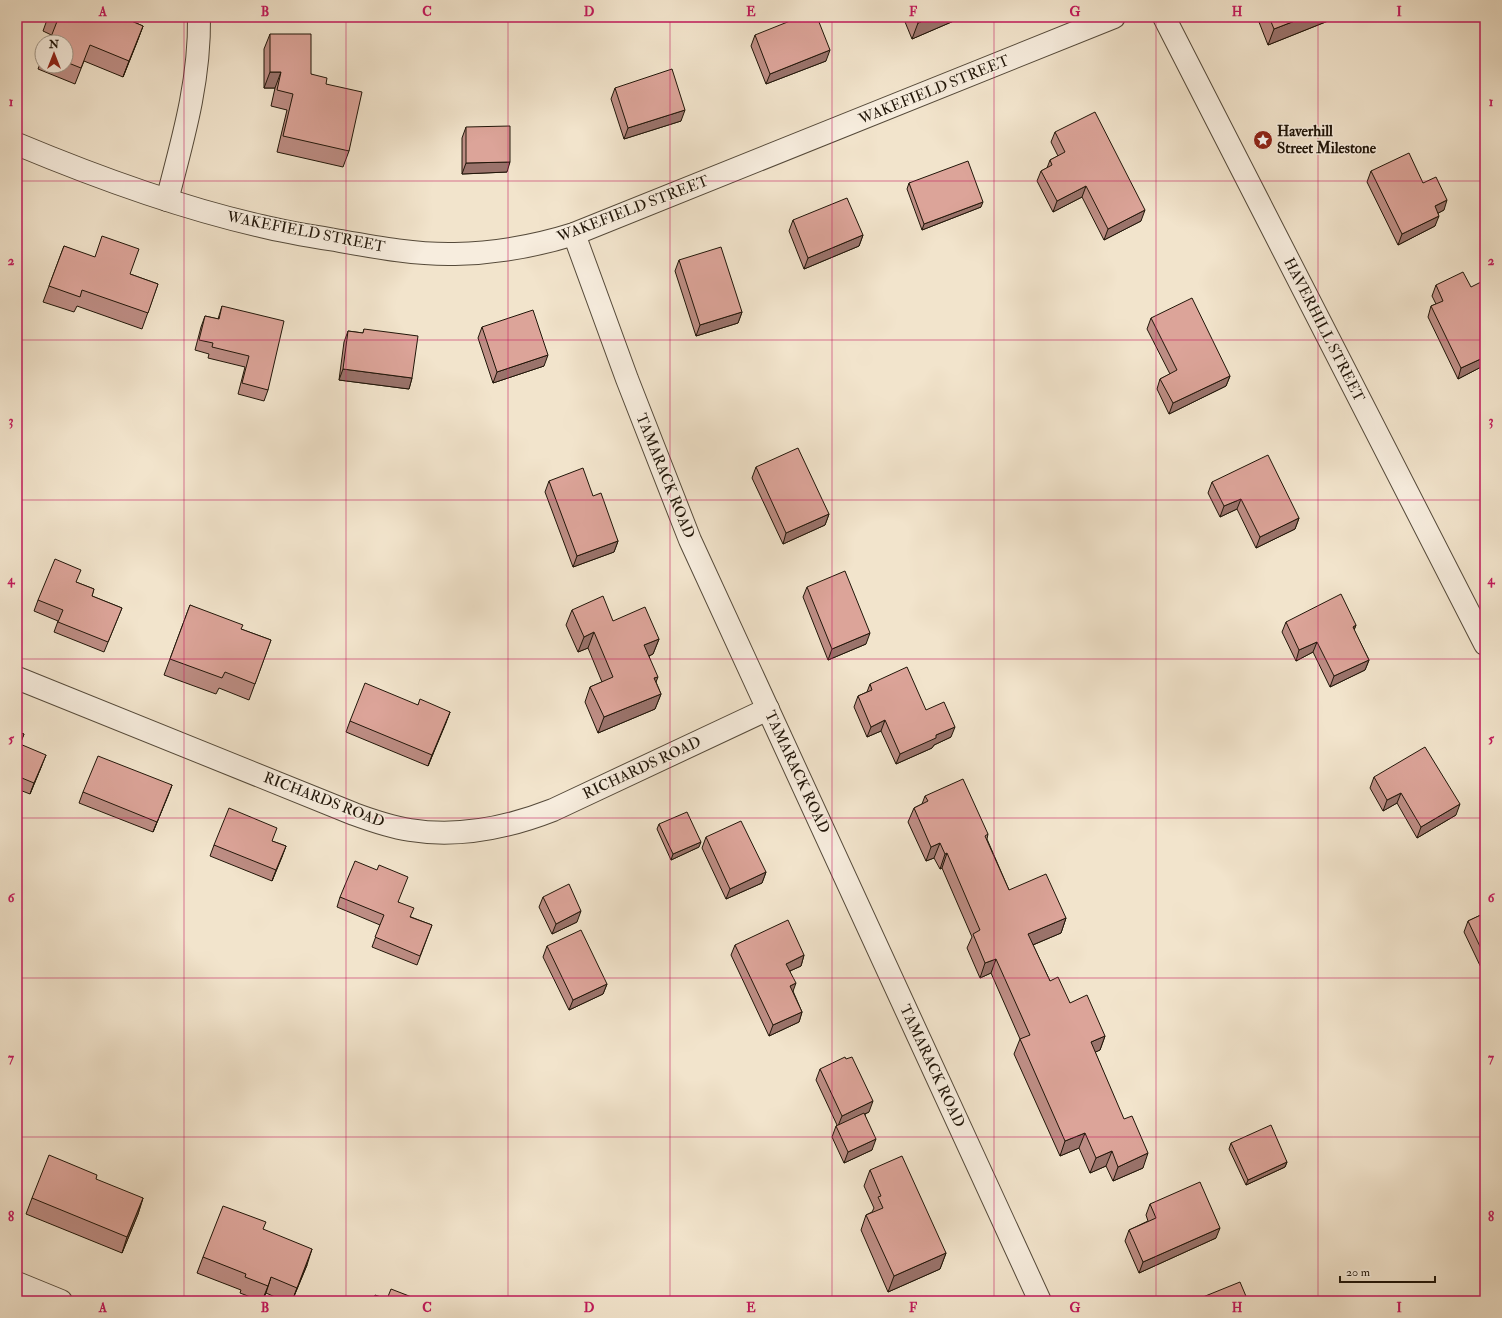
<svg xmlns="http://www.w3.org/2000/svg" width="1502" height="1318" font-family="'IM FELL Double Pica',serif">
	<rect width="100%" height="100%" fill="#f2e4cc"/>
	<filter id="stains"><feTurbulence type="fractalNoise" baseFrequency=".005" numOctaves="4"/><feColorMatrix values="0 0 0 0 .2 0 0 0 0 .09 0 0 0 0 .02 0 0 0 .5 -.17"/></filter>
	<radialGradient id="worn" r=".72"><stop offset=".6" stop-color="#630" stop-opacity="0"/><stop offset="1" stop-color="#630" stop-opacity=".3"/></radialGradient>
	<g fill="none" stroke-linecap="round" stroke-linejoin="round">
		<!-- minor casing -->
		<g stroke="#554a3a" stroke-width="24">
			<g id="minor">
				<path d="M1164 17 1485 644"/>
				<path d="M17 144C96 177 177 207 261 226 285 232 310 236 335 240 374 247 416 255 455 254 496 253 536 246 574 234L1114 17"/>
				<path d="M167 200C183 139 200 81 199 17"/>
				<path d="M574 234 627 379 690 540 1040 1301"/>
				<path d="M17 678 354 814C373 821 391 827 410 830 459 838 507 828 553 810L768 709"/>
				<path d="M17 1283 61 1301"/>
			</g>
		</g>
		<!-- minor -->
		<use href="#minor" stroke="#f7edde" stroke-width="22"/>
	</g>
	<!-- wall -->
	<g fill="#bd8d84" stroke="#211609">
		<path d="M48 17H122L143 26 137 42 123 77 84 61 75 84 38 69 42 59V66H66V42L43 31Z"/>
		<path d="M903 17H963L912 39Z"/>
		<path d="M1257 17H1334L1333 19 1268 45Z"/>
		<path d="M270 34 311 74 326 84 349 151 343 167 277 152 287 110 271 106 275 88H264V49Z"/>
		<path d="M755 35 826 61 766 84 751 46Z"/>
		<path d="M615 88 681 121 624 139 611 99Z"/>
		<path d="M466 127 507 172 462 174V138Z"/>
		<path d="M1055 132 1141 221 1104 240 1082 197 1053 212 1037 181 1041 171 1047 168 1050 160 1058 156 1051 142Z"/>
		<path d="M1371 171 1423 183 1444 210 1438 213 1435 226 1398 245 1367 182Z"/>
		<path d="M909 183 981 207 922 230 907 189Z"/>
		<path d="M793 220 863 235 859 246 804 269 789 231Z"/>
		<path d="M64 246 130 274 158 284 142 329 77 306 74 312 43 302Z"/>
		<path d="M679 260 742 312 738 323 696 336 675 271Z"/>
		<path d="M1436 285 1485 365 1458 379 1428 317 1431 306 1436 304 1432 296Z"/>
		<path d="M222 306 268 390 264 401 238 394 245 367 208 358 209 354 195 350 201 327 205 316 218 319Z"/>
		<path d="M1151 318 1230 376 1226 386 1169 414 1157 389 1160 379 1170 374 1147 329Z"/>
		<path d="M482 327 544 366 493 383 478 338Z"/>
		<path d="M364 329 412 378 409 389 339 380 344 342 348 331 363 333Z"/>
		<path d="M756 467 829 514 825 525 783 544 752 478Z"/>
		<path d="M549 481 593 496 618 541 614 552 573 567 545 492Z"/>
		<path d="M1212 482 1299 518 1295 529 1256 548 1237 509 1220 517 1208 493Z"/>
		<path d="M76 582 94 589 92 596 122 608 104 652 54 632 58 621 34 611 38 600Z"/>
		<path d="M807 587 866 644 828 660 803 597Z"/>
		<path d="M190 605 241 629 271 640 249 700 219 688 216 694 164 675Z"/>
		<path d="M572 610 613 621 659 639 653 654 649 656 656 682 661 694 655 709 598 733 585 702 590 687 602 682 588 648 578 652 566 625Z"/>
		<path d="M1286 622 1356 625 1354 630 1369 660 1365 670 1330 687 1313 652 1296 661 1282 632Z"/>
		<path d="M870 684 926 710 951 737 934 745 932 748 896 764 881 731 867 737 854 707 858 696 867 692Z"/>
		<path d="M418 705 450 712 428 766 346 732 350 721Z"/>
		<path d="M17 732 24 734 20 744 42 765 30 794 17 789Z"/>
		<path d="M1374 777 1456 815 1417 838 1397 803 1383 811 1370 788Z"/>
		<path d="M172 785 153 832 79 803 83 792Z"/>
		<path d="M925 796 988 834 987 839 1009 890 1066 918 1061 933 1033 945 1050 981 1070 1003 1105 1036 1100 1050 1095 1052 1143 1168 1113 1181 1106 1166 1090 1173 1079 1148 1060 1156 1014 1054 1020 1039 991 973 980 978 967 948 972 937 942 868 940 869 934 858 926 861 908 822 914 808 922 804Z"/>
		<path d="M659 824 699 847 671 860 657 829Z"/>
		<path d="M706 837 766 872 762 883 726 899 702 848Z"/>
		<path d="M272 841 286 846 272 881 210 856 214 845Z"/>
		<path d="M340 897 399 902 411 917 432 925 417 965 372 947 380 925 337 907Z"/>
		<path d="M543 897 577 922 552 934 539 907Z"/>
		<path d="M1485 913V976L1464 932 1468 921Z"/>
		<path d="M735 945 804 955 801 966 790 971 793 991 802 1012 799 1022 769 1036 731 955Z"/>
		<path d="M547 946 607 984 603 994 569 1010 543 957Z"/>
		<path d="M820 1069 869 1112 865 1114 872 1150 844 1163 832 1137 836 1126 837 1125 816 1080Z"/>
		<path d="M1231 1143 1287 1162 1285 1167 1246 1185 1229 1149Z"/>
		<path d="M870 1170 946 1253 940 1269 888 1292 861 1230 866 1215 872 1212 874 1208 864 1186Z"/>
		<path d="M32 1198H143L138 1214 122 1253 26 1214Z"/>
		<path d="M1150 1204 1216 1238 1139 1273 1125 1241 1129 1230 1148 1221 1146 1215Z"/>
		<path d="M263 1229 307 1265 292 1301H284L266 1293 262 1301H261L240 1293 241 1290 197 1273 203 1257Z"/>
	</g>
	<!-- shaded-wall -->
	<g fill="#9a736b" stroke="#211609">
		<path d="M932 17H963L912 39 918 23Z"/>
		<path d="M1305 17H1334L1333 19 1268 45 1274 29Z"/>
		<path d="M143 26 137 42 123 77 129 61Z"/>
		<path d="M830 50 826 61 766 84 770 74Z"/>
		<path d="M270 72H281L275 88H264Z"/>
		<path d="M685 110 681 121 624 139 628 128Z"/>
		<path d="M510 162 507 172 462 174 466 163Z"/>
		<path d="M1086 186 1082 197 1053 212 1057 201Z"/>
		<path d="M1447 200 1444 210 1431 217 1435 206Z"/>
		<path d="M983 202 981 207 922 230 924 224Z"/>
		<path d="M1145 210 1141 221 1104 240 1108 229Z"/>
		<path d="M1439 216 1435 226 1398 245 1402 234Z"/>
		<path d="M863 235 859 246 804 269 808 258Z"/>
		<path d="M742 312 738 323 696 336 700 325Z"/>
		<path d="M548 355 544 366 493 383 497 372Z"/>
		<path d="M1485 357V365L1458 379 1461 368Z"/>
		<path d="M343 369 412 378 409 389 339 380Z"/>
		<path d="M1230 376 1226 386 1169 414 1173 403Z"/>
		<path d="M1241 499 1237 509 1220 517 1224 506Z"/>
		<path d="M829 514 825 525 783 544 786 533Z"/>
		<path d="M1299 518 1295 529 1256 548 1260 537Z"/>
		<path d="M618 541 614 552 573 567 577 556Z"/>
		<path d="M1356 625 1352 635 1353 627Z"/>
		<path d="M594 632 588 648 578 652 584 637Z"/>
		<path d="M870 633 866 644 828 660 832 649Z"/>
		<path d="M659 639 653 654 638 661 644 645Z"/>
		<path d="M1317 642 1313 652 1296 661 1299 650Z"/>
		<path d="M1369 660 1365 670 1330 687 1334 676Z"/>
		<path d="M658 677 652 692 654 678Z"/>
		<path d="M661 694 655 709 598 733 604 717Z"/>
		<path d="M450 712 446 723 428 766 432 755Z"/>
		<path d="M885 720 881 731 867 737 871 727Z"/>
		<path d="M955 727 951 737 934 745 932 748 896 764 900 754 936 735Z"/>
		<path d="M46 755 42 765 30 794 34 783Z"/>
		<path d="M172 785 168 796 153 832 157 822Z"/>
		<path d="M1401 793 1397 803 1383 811 1387 800Z"/>
		<path d="M1460 804 1456 815 1417 838 1421 827Z"/>
		<path d="M701 842 699 847 671 860 673 854Z"/>
		<path d="M940 843 934 858 926 861 931 847Z"/>
		<path d="M286 846 282 857 272 881 276 870Z"/>
		<path d="M947 853 942 868 940 869 945 854Z"/>
		<path d="M766 872 762 883 726 899 730 889Z"/>
		<path d="M581 911 577 922 552 934 556 924Z"/>
		<path d="M1066 918 1061 933 1023 949 1028 934Z"/>
		<path d="M804 955 801 966 783 974 786 964Z"/>
		<path d="M996 959 991 973 980 978 985 963Z"/>
		<path d="M796 983 792 994 790 986Z"/>
		<path d="M607 984 603 994 569 1010 573 1000Z"/>
		<path d="M802 1012 799 1022 769 1036 773 1025Z"/>
		<path d="M1105 1036 1100 1050 1085 1057 1091 1042Z"/>
		<path d="M873 1101 869 1112 838 1126 842 1116Z"/>
		<path d="M1085 1133 1079 1148 1060 1156 1065 1141Z"/>
		<path d="M876 1139 872 1150 844 1163 848 1152Z"/>
		<path d="M1112 1151 1106 1166 1090 1173 1096 1158Z"/>
		<path d="M1148 1153 1143 1168 1113 1181 1118 1167Z"/>
		<path d="M1287 1162 1285 1167 1246 1185 1248 1180Z"/>
		<path d="M143 1198 138 1214 122 1253 127 1237Z"/>
		<path d="M1220 1228 1216 1238 1139 1273 1143 1262Z"/>
		<path d="M312 1249 307 1265 292 1301Z"/>
		<path d="M946 1253 940 1269 888 1292 894 1276Z"/>
		<path d="M271 1277 266 1293 262 1301 268 1286Z"/>
	</g>
	<!-- building -->
	<g fill="#dca499" stroke="#211609">
		<path d="M53 17H122L143 26 129 61 90 45 81 68 66 62V42H49L58 19Z"/>
		<path d="M800 17H817L830 50 770 74 755 35Z"/>
		<path d="M915 17H932L918 23Z"/>
		<path d="M1269 17H1305L1274 29Z"/>
		<path d="M270 34H311V74L327 78 326 84 362 92 349 151 283 136 293 94 277 90 281 72H270Z"/>
		<path d="M672 69 685 110 628 128 615 88Z"/>
		<path d="M1095 112 1145 210 1108 229 1086 186 1057 201 1041 171 1052 165 1050 160 1065 152 1055 132Z"/>
		<path d="M510 126V162L466 163V127Z"/>
		<path d="M1409 153 1423 183 1436 177 1447 200 1435 206 1439 216 1402 234 1371 171Z"/>
		<path d="M968 161 983 202 924 224 909 183Z"/>
		<path d="M847 198 863 235 808 258 793 220Z"/>
		<path d="M102 236 139 249 130 274 158 284 148 313 82 290 80 297 49 286 64 246 95 257Z"/>
		<path d="M721 247 742 312 700 325 679 260Z"/>
		<path d="M1463 272 1471 287 1485 280V357L1461 368 1431 306 1443 301 1436 285Z"/>
		<path d="M1192 298 1230 376 1173 403 1160 379 1177 370 1151 318Z"/>
		<path d="M222 306 284 321 268 390 242 383 249 356 212 347 213 343 199 340 205 316 219 319Z"/>
		<path d="M533 310 548 355 497 372 482 327Z"/>
		<path d="M364 329 418 336 412 378 343 369 348 331 363 333Z"/>
		<path d="M798 448 829 514 786 533 756 467Z"/>
		<path d="M1268 455 1299 518 1260 537 1241 499 1224 506 1212 482Z"/>
		<path d="M583 468 593 496 601 493 618 541 577 556 549 481Z"/>
		<path d="M55 559 81 570 76 582 94 589 92 596 122 608 108 642 58 622 63 610 38 600Z"/>
		<path d="M845 571 870 633 832 649 807 587Z"/>
		<path d="M1341 594 1356 625 1353 627 1369 660 1334 676 1317 642 1299 650 1286 622Z"/>
		<path d="M603 596 613 621 645 607 659 639 644 645 658 677 654 678 661 694 604 717 590 687 613 677 594 632 584 637 572 610Z"/>
		<path d="M190 605 243 625 241 629 271 640 255 684 225 672 222 678 170 659Z"/>
		<path d="M907 667 926 710 944 702 955 727 936 735V738L900 754 885 720 871 727 858 696 872 690 870 684Z"/>
		<path d="M365 683 418 705 420 699 450 712 432 755 350 721Z"/>
		<path d="M17 732 24 734 20 744 46 755 34 783 17 776Z"/>
		<path d="M1425 747 1460 804 1421 827 1401 793 1387 800 1374 777Z"/>
		<path d="M98 756 172 785 157 822 83 792Z"/>
		<path d="M963 779 988 834 985 836 1009 890 1046 874 1066 918 1028 934 1050 981 1058 977 1070 1003 1087 995 1105 1036 1091 1042 1124 1119 1132 1116 1148 1153 1118 1167 1112 1151 1096 1158 1085 1133 1065 1141 1020 1039 1030 1035 996 959 985 963 973 934 980 930 947 853 945 854 940 843 931 847 914 808 928 801 925 796Z"/>
		<path d="M229 808 277 828 272 841 286 846 276 870 214 845Z"/>
		<path d="M687 812 701 842 673 854 659 824Z"/>
		<path d="M741 821 766 872 730 889 706 837Z"/>
		<path d="M355 861 377 870 379 865 408 877 398 902 414 908 410 917 432 925 420 956 375 937 384 915 340 897Z"/>
		<path d="M569 884 581 911 556 924 543 897Z"/>
		<path d="M1485 913V957L1468 921Z"/>
		<path d="M788 920 804 955 786 964 796 983 790 986 802 1012 773 1025 735 945Z"/>
		<path d="M581 930 607 984 573 1000 547 946Z"/>
		<path d="M845 1057 846 1059 852 1057 873 1101 842 1116 820 1069Z"/>
		<path d="M864 1113 876 1139 848 1152 836 1126Z"/>
		<path d="M1271 1125 1287 1162 1248 1180 1231 1143Z"/>
		<path d="M49 1155 97 1175 96 1179 143 1198 127 1237 32 1198Z"/>
		<path d="M902 1156 946 1253 894 1276 866 1215 883 1208 878 1197 881 1196 870 1170Z"/>
		<path d="M1200 1182 1220 1228 1143 1262 1129 1230 1156 1218 1150 1204Z"/>
		<path d="M223 1206 266 1222 263 1229 312 1249 297 1288 271 1277 268 1286 245 1277 246 1274 203 1257Z"/>
		<path d="M1240 1282 1248 1301H1193Z"/>
		<path d="M391 1289 422 1301H373L375 1295 387 1299Z"/>
	</g>
	<!-- grid -->
	<path fill="none" stroke="#c2185b" stroke-width="1" stroke-opacity="0.55" d="M184 17V1301M346 17V1301M508 17V1301M670 17V1301M832 17V1301M994 17V1301M1156 17V1301M1318 17V1301M17 181H1485M17 340H1485M17 500H1485M17 659H1485M17 818H1485M17 978H1485M17 1137H1485"/>
	<!-- icons -->
	<defs>
		<g id="sight-disc" transform="scale(1)"><circle r="9.5" fill="#8f2418" stroke="#f7edde"/><path d="M0-6L1.8-2.2L6-1.7L2.9 1.2L3.7 5.4L0 3.3L-3.7 5.4L-2.9 1.2L-6-1.7L-1.8-2.2Z" fill="#fff"/></g>
	</defs>
	<g fill-rule="evenodd">
		<use href="#sight-disc" x="1263" y="140"/>
	</g>
	<g text-anchor="middle" dominant-baseline="central" stroke-width="3" stroke-linejoin="round" paint-order="stroke">
		<!-- street labels -->
		<g font-size="15" fill="#211609" stroke="#f7edde">
			<text transform="translate(934 90) rotate(-22)">WAKEFIELD STREET</text>
			<text transform="translate(633 209) rotate(-21)">WAKEFIELD STREET</text>
			<text transform="translate(306 232) rotate(11)">WAKEFIELD STREET</text>
			<text transform="translate(1324 330) rotate(63)">HAVERHILL STREET</text>
			<text transform="translate(665 476) rotate(68)">TAMARACK ROAD</text>
			<text transform="translate(642 768) rotate(-25)">RICHARDS ROAD</text>
			<text transform="translate(797 772) rotate(65)">TAMARACK ROAD</text>
			<text transform="translate(324 800) rotate(21)">RICHARDS ROAD</text>
			<text transform="translate(932 1066) rotate(65)">TAMARACK ROAD</text>
		</g>
		<!-- poi labels -->
		<g font-size="15" font-weight="bold" fill="#211609" stroke="#f7edde" text-anchor="start">
			<text x="1277" y="131">Haverhill<tspan x="1277" dy="17">Street Milestone</tspan></text>
		</g>
	</g>
	<!-- margin -->
	<rect width="1502" height="1318" fill="none" stroke="#f2e4cc" stroke-width="44"/>
	<!-- north arrow -->
	<g transform="translate(54 54)"><circle r="19" fill="#f7edde" stroke="#a19789"/>
	<path d="M0-3L7 15L0 10L-7 15Z" fill="#8f2418"/>
	<text y="-6" font-size="11" font-weight="bold" text-anchor="middle" fill="#211609">N</text>
	</g>
	<!-- scale -->
	<path d="M1340 1276v6h95v-6" fill="none" stroke="#211609" stroke-width="2"/>
	<text x="1346" y="1276" font-size="12" fill="#211609" stroke="#f7edde" stroke-width="3" paint-order="stroke">20 m</text>
	<rect x="22" y="22" width="1458" height="1274" fill="none" stroke="#c2185b" stroke-width="1.5"/>
	<g font-size="13" text-anchor="middle" font-weight="bold" fill="#c2185b">
		<text x="103" y="16">A</text>
		<text x="265" y="16">B</text>
		<text x="427" y="16">C</text>
		<text x="589" y="16">D</text>
		<text x="751" y="16">E</text>
		<text x="913" y="16">F</text>
		<text x="1075" y="16">G</text>
		<text x="1237" y="16">H</text>
		<text x="1399" y="16">I</text>
		<text x="11" y="106">1</text>
		<text x="1491" y="106">1</text>
		<text x="11" y="265">2</text>
		<text x="1491" y="265">2</text>
		<text x="11" y="425">3</text>
		<text x="1491" y="425">3</text>
		<text x="11" y="584">4</text>
		<text x="1491" y="584">4</text>
		<text x="11" y="743">5</text>
		<text x="1491" y="743">5</text>
		<text x="11" y="902">6</text>
		<text x="1491" y="902">6</text>
		<text x="11" y="1062">7</text>
		<text x="1491" y="1062">7</text>
		<text x="11" y="1221">8</text>
		<text x="1491" y="1221">8</text>
		<text x="103" y="1312">A</text>
		<text x="265" y="1312">B</text>
		<text x="427" y="1312">C</text>
		<text x="589" y="1312">D</text>
		<text x="751" y="1312">E</text>
		<text x="913" y="1312">F</text>
		<text x="1075" y="1312">G</text>
		<text x="1237" y="1312">H</text>
		<text x="1399" y="1312">I</text>
	</g>
	<rect width="100%" height="100%" filter="url(#stains)"/>
	<rect width="100%" height="100%" fill="url(#worn)"/>
</svg>
